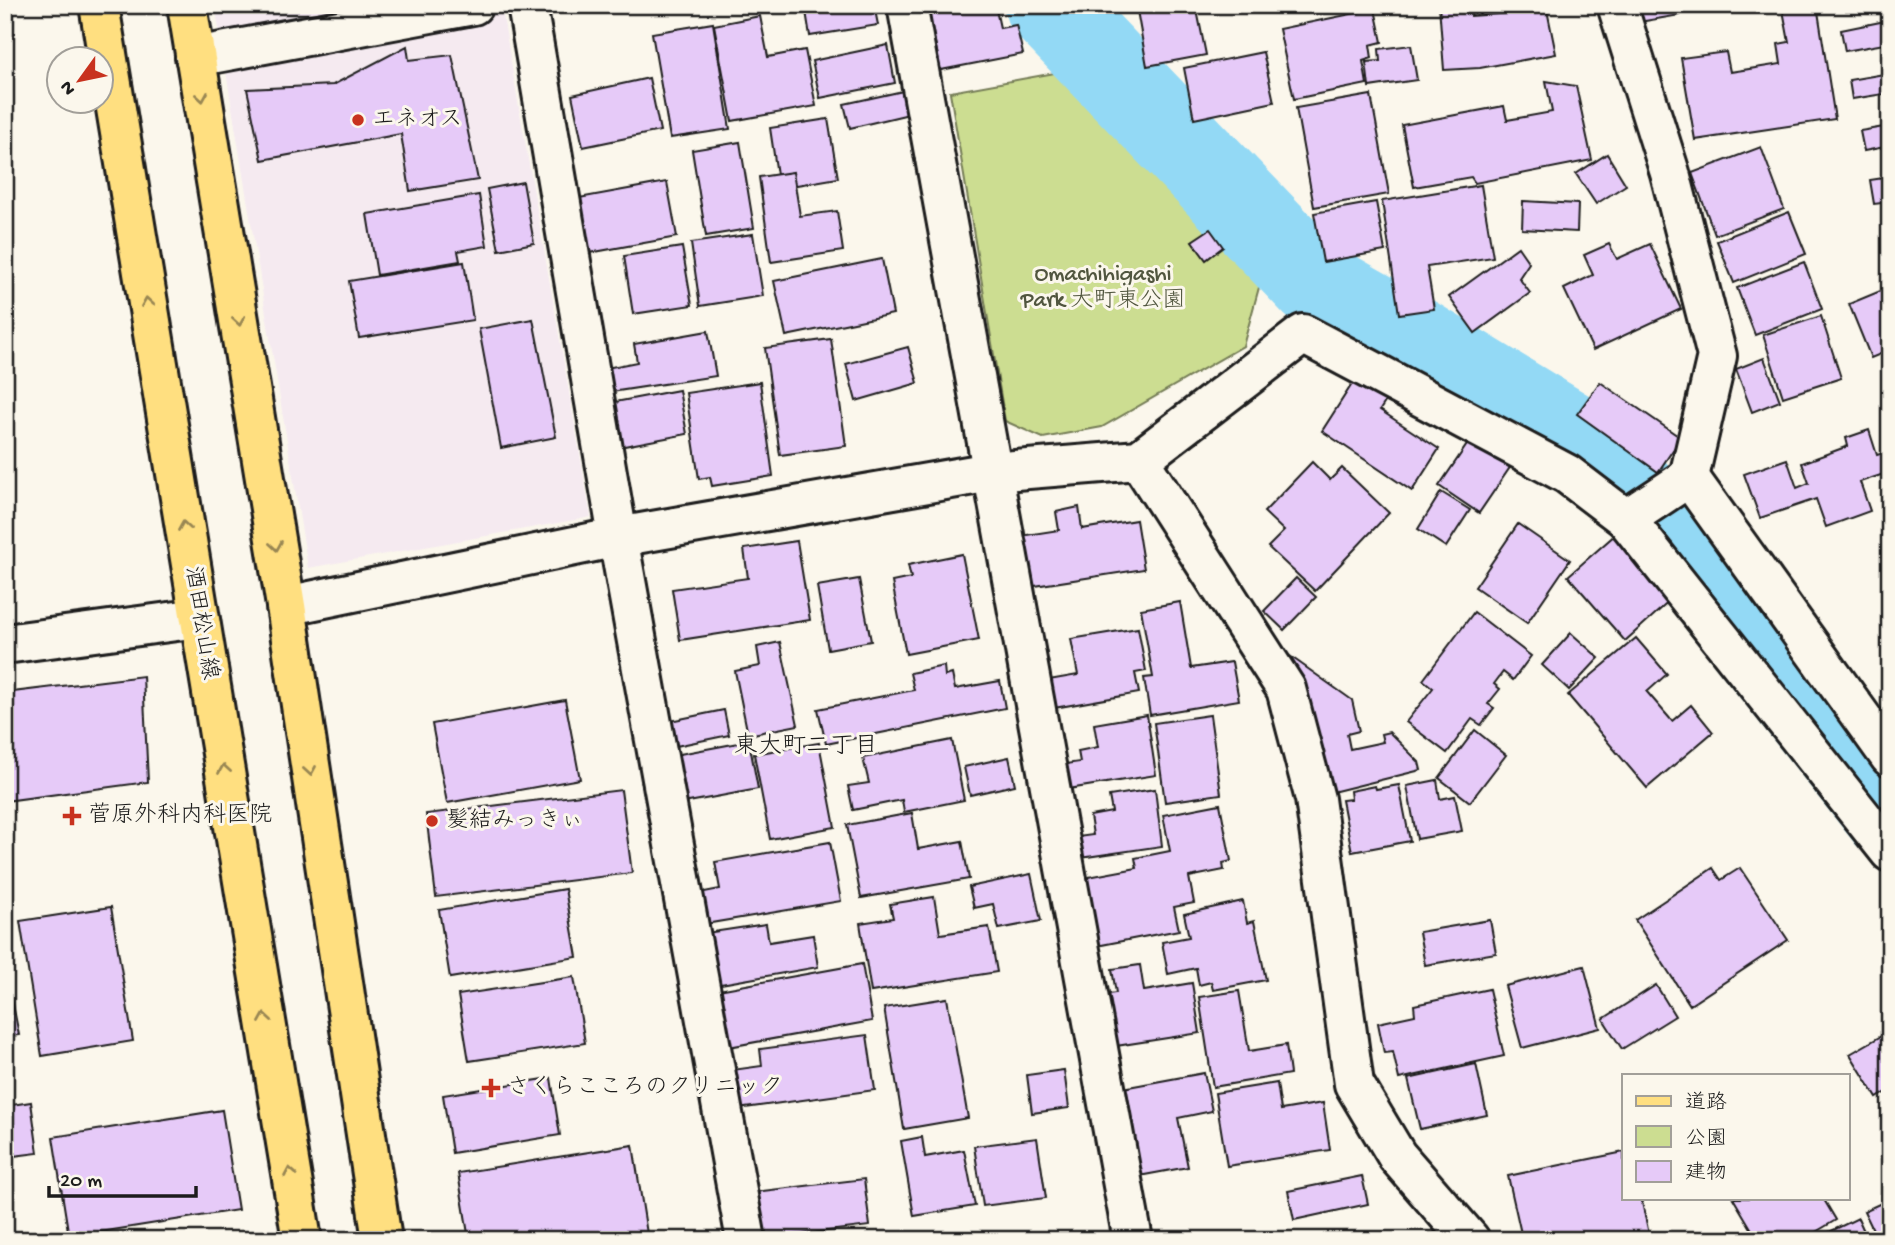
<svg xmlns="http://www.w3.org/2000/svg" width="1895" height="1245" font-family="'Gochi Hand','Klee One',sans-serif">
	<rect width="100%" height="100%" fill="#fbf7ec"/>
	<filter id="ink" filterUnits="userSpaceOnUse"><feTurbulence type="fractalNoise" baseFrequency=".0143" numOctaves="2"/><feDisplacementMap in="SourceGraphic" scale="14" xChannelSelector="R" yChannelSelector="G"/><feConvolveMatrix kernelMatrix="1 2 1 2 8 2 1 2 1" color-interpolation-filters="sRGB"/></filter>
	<g filter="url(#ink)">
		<!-- built -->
		<path fill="#f5eaf0" d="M215 5H501L591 517 308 568Z"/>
		<!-- green -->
		<path fill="#ccdd91" stroke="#747c56" stroke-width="2" d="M1060 72 1261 280 1243 346 1102 427 1043 438 1005 421 950 92Z"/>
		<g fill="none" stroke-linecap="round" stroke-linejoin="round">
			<!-- river -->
			<path stroke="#93d9f5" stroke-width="88" d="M1048 5 1316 284 1404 334 1606 457 1890 817"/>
		</g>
		<!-- building -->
		<g fill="#e6caf8" stroke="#1c1c1c" stroke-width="2">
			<path d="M805 5H874L878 25 810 36Z"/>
			<path d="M927 5H995L1000 28 1016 25 1023 54 941 70Z"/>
			<path d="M1136 5H1196L1206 55 1147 66Z"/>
			<path d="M1439 5H1470L1471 16 1511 13 1510 5H1546L1556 54 1480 68 1444 70Z"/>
			<path d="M1636 5H1678L1680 15 1639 22Z"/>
			<path d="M1809 5H1817L1835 119 1695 140 1681 58 1726 52 1730 72 1781 64 1778 44 1789 42 1783 10Z"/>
			<path d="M1375 9 1382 42 1370 45 1372 58 1363 61 1367 84 1294 99 1279 29Z"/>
			<path d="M760 16 768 57 805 50 816 106 732 121 714 25Z"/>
			<path d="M1890 20V43L1845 51 1841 30Z"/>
			<path d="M713 23 730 129 670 138 652 33Z"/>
			<path d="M888 45 895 83 820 98 812 61Z"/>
			<path d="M1411 45 1417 80 1369 87 1366 62 1380 61 1379 49Z"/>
			<path d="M407 46 409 60 452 55 478 180 410 191 401 134 262 160 247 89 333 85Z"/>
			<path d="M1263 52 1274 102 1194 119 1184 68Z"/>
			<path d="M1890 73V93L1852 99 1849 80Z"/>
			<path d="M649 78 660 131 583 147 572 95Z"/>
			<path d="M1546 81 1576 86 1592 160 1475 183 1471 177 1414 187 1402 125 1504 106 1507 120 1552 112Z"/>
			<path d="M903 91 909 114 850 128 844 104Z"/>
			<path d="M1371 95 1389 194 1314 207 1296 108Z"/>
			<path d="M828 119 838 178 779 188 770 128Z"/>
			<path d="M1890 126V146L1864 151 1860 131Z"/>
			<path d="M740 142 754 228 706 236 692 150Z"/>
			<path d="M1761 147 1784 209 1715 235 1692 173Z"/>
			<path d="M1607 154 1626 185 1596 204 1576 174Z"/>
			<path d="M793 172 800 216 837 211 843 251 771 262 759 177Z"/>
			<path d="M1890 177V202L1874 204 1870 180Z"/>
			<path d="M523 182 534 243 499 250 487 189Z"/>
			<path d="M667 182 677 237 589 253 579 198Z"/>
			<path d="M1481 185 1493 257 1427 267 1434 309 1399 314 1382 201Z"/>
			<path d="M479 195 487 246 458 251 460 261 377 275 367 214Z"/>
			<path d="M1523 201 1578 204 1577 232 1522 229Z"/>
			<path d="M1376 202 1385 251 1323 262 1314 213Z"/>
			<path d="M1789 212 1806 254 1734 283 1717 241Z"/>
			<path d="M1210 229 1223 247 1206 260 1192 241Z"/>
			<path d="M753 234 763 296 700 306 691 243Z"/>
			<path d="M1609 244 1617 259 1650 244 1681 309 1593 350 1564 289 1593 275 1584 255Z"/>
			<path d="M682 247 692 305 633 314 624 256Z"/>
			<path d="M1518 247 1529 263 1519 278 1530 293 1475 333 1449 297Z"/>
			<path d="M882 259 893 314 786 336 774 281Z"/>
			<path d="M464 262 473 320 359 338 349 281Z"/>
			<path d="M1804 262 1822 309 1755 335 1737 288Z"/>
			<path d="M1890 287V350L1871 358 1849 304Z"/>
			<path d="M1821 316 1841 378 1783 397 1763 335Z"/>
			<path d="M533 319 556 437 501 448 479 329Z"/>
			<path d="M708 331 716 376 611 392 606 368 637 362 634 344Z"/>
			<path d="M831 339 846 446 780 455 765 348Z"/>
			<path d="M908 347 918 383 856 401 846 364Z"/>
			<path d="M1764 358 1780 401 1752 412 1736 369Z"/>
			<path d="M1356 378 1387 399 1380 410 1439 449 1412 491 1322 431Z"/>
			<path d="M760 382 773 476 712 486 710 477 699 479 686 393Z"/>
			<path d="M1600 382 1681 438 1658 472 1577 414Z"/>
			<path d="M679 390 687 434 619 447 610 403Z"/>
			<path d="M1869 430 1877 455 1890 451V472L1860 482 1870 511 1826 527 1816 499 1760 518 1744 474 1787 459 1797 488 1809 483 1802 463 1848 446 1846 438Z"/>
			<path d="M1475 433 1515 460 1479 513 1439 486Z"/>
			<path d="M1312 462 1330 480 1342 468 1389 513 1315 591 1268 547 1284 531 1264 512Z"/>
			<path d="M1441 492 1470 510 1446 547 1418 529Z"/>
			<path d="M1079 507 1082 529 1136 520 1144 569 1028 587 1020 536 1059 530 1056 512Z"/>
			<path d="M1518 524 1570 560 1527 623 1475 587Z"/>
			<path d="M1616 534 1672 599 1625 641 1568 576Z"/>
			<path d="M797 541 810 620 680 640 672 589 748 578 744 549Z"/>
			<path d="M962 554 979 640 906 654 892 582 911 578 908 565Z"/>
			<path d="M1296 578 1316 597 1284 630 1264 611Z"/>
			<path d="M859 579 871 641 828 649 817 586Z"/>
			<path d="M1180 602 1191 668 1232 662 1239 700 1150 715 1144 678 1153 677 1141 609Z"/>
			<path d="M1474 612 1531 656 1513 680 1503 672 1494 684 1500 689 1488 704 1494 708 1481 725 1472 719 1447 753 1406 722 1433 688 1423 680Z"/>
			<path d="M1138 628 1146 671 1135 673 1139 693 1054 708 1049 680 1078 675 1071 639Z"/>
			<path d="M1571 633 1599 658 1569 690 1542 665Z"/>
			<path d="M1636 638 1667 674 1647 692 1672 721 1691 705 1713 732 1647 788 1568 695Z"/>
			<path d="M780 642 798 725 748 735 735 671 760 666 757 647Z"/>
			<path d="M1290 656 1352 700 1359 731 1347 734 1350 749 1383 742 1381 734 1389 732 1419 762 1421 770 1316 796 1309 731Z"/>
			<path d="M944 666 945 676 952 674 955 689 1000 681 1005 708 826 744 818 709 914 690 910 673Z"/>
			<path d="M143 676 148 782 5 801V693Z"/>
			<path d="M565 700 580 779 447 803 432 724Z"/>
			<path d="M724 710 729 735 676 746 670 721Z"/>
			<path d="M1147 715 1156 775 1062 790 1058 765 1080 762 1078 751 1098 747 1094 724Z"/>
			<path d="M1210 715 1221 794 1165 802 1154 723Z"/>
			<path d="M1475 730 1506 755 1470 802 1439 778Z"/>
			<path d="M952 740 964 800 904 812 902 800 853 810 848 786 869 783 863 758Z"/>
			<path d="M749 741 758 789 678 804 669 756Z"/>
			<path d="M819 743 835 827 770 839 754 754Z"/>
			<path d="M1009 757 1015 785 970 795 964 767Z"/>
			<path d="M1437 780 1440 799 1455 796 1462 831 1417 839 1407 786Z"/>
			<path d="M1399 785 1410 841 1352 852 1342 800 1351 799 1350 791 1375 786 1376 789Z"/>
			<path d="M1155 789 1162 846 1073 859 1070 838 1093 835 1090 816 1112 812 1109 796Z"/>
			<path d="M621 790 632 873 436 897 426 814Z"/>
			<path d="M1220 804 1231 861 1223 863 1224 870 1189 877 1194 903 1174 907 1179 930 1086 948 1072 880 1137 868 1135 858 1170 851 1163 815Z"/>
			<path d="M912 813 918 849 962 841 969 879 861 898 847 825Z"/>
			<path d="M830 842 841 901 699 925 694 894 720 889 715 862Z"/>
			<path d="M1713 868 1721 880 1740 868 1788 940 1690 1005 1635 920Z"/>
			<path d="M1031 874 1041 921 999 929 993 904 974 908 969 887Z"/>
			<path d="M565 889 577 957 450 978 439 910Z"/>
			<path d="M934 897 940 934 989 927 997 972 871 992 860 923 893 918 890 904Z"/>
			<path d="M1243 901 1247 923 1254 921 1266 980 1213 990 1211 982 1199 985 1196 968 1168 974 1162 942 1189 937 1184 914Z"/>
			<path d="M111 907 133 1041 42 1056 20 921Z"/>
			<path d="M1490 920 1496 953 1425 965 1419 932Z"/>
			<path d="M766 924 769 942 813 935 818 967 715 985 706 933Z"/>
			<path d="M862 964 872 1021 723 1048 713 991Z"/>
			<path d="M1140 965 1144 991 1192 983 1200 1033 1103 1048 1095 996 1116 993 1112 969Z"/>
			<path d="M1584 966 1600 1028 1522 1048 1505 986Z"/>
			<path d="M574 977 585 1043 469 1061 458 995Z"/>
			<path d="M1656 985 1675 1016 1622 1049 1603 1019Z"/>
			<path d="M1489 989 1504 1056 1399 1079 1393 1052 1384 1053 1378 1023 1415 1015 1414 1005Z"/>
			<path d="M1239 991 1249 1051 1286 1045 1290 1074 1213 1087 1199 997Z"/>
			<path d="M947 998 968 1118 904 1129 884 1008Z"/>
			<path d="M12 999 19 1035 5 1037V1000Z"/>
			<path d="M1890 1031V1090L1877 1098 1850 1054Z"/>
			<path d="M867 1035 875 1090 730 1110 725 1071 762 1066 760 1049Z"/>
			<path d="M1476 1064 1487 1115 1420 1129 1408 1079Z"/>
			<path d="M1064 1070 1069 1108 1032 1113 1027 1075Z"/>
			<path d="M1204 1073 1212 1111 1178 1118 1188 1167 1128 1178 1112 1090Z"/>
			<path d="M551 1078 560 1135 452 1153 443 1095Z"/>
			<path d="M1277 1083 1281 1110 1323 1103 1330 1150 1227 1166 1215 1093Z"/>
			<path d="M31 1102 38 1153 5 1157V1106Z"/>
			<path d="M222 1110 238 1210 69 1237 53 1137Z"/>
			<path d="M922 1137 925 1157 964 1150 975 1206 914 1216 901 1141Z"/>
			<path d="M1037 1138 1046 1198 983 1206 974 1146Z"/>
			<path d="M633 1145 648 1240H469L458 1173Z"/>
			<path d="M1624 1152V1198H1641L1649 1234 1620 1240 1522 1238 1508 1176Z"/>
			<path d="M1362 1176 1368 1204 1294 1220 1288 1191Z"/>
			<path d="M864 1179 870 1226 760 1239 754 1192Z"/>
			<path d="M1733 1198H1823L1836 1220 1802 1240H1758Z"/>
			<path d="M1890 1199V1240H1878L1864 1211Z"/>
			<path d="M1858 1218 1868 1240H1826L1823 1235Z"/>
		</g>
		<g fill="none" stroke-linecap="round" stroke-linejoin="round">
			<!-- minor casing -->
			<g stroke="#1c1c1c" stroke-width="44">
				<g id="minor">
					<path d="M527 5 618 537 746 1240"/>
					<path d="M907 5 1133 1240"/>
					<path d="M1617 5 1670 173 1717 356 1689 477 1626 519"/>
					<path d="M195 57 473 5"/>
					<path d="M1139 460 1286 689 1315 799 1354 1084 1397 1156 1470 1240"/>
					<path d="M1689 477 1890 757"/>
					<path d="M286 606 618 537 991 472 1139 460 1303 334 1567 474 1626 519 1890 852"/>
					<path d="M5 644 199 618"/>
				</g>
			</g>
			<!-- major casing -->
			<g stroke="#1c1c1c" stroke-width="44">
				<g id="major">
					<path d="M99 5 302 1240"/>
					<path d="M187 5 286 606 382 1240"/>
				</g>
			</g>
			<!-- minor -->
			<use href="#minor" stroke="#fbf7ec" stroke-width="38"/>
			<!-- major -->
			<use href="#major" stroke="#ffdf80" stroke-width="38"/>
		</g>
		<!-- one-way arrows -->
		<defs><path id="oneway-chevron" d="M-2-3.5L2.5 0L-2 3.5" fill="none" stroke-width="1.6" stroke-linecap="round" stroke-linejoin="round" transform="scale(1.75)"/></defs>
		<g stroke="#998753">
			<use href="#oneway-chevron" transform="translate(202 97) rotate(81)"/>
			<use href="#oneway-chevron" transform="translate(147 302) rotate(-99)"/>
			<use href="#oneway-chevron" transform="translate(239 321) rotate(81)"/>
			<use href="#oneway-chevron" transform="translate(184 526) rotate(-99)"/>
			<use href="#oneway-chevron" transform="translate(276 546) rotate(81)"/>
			<use href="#oneway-chevron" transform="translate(224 769) rotate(-99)"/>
			<use href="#oneway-chevron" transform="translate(310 771) rotate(81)"/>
			<use href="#oneway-chevron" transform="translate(265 1018) rotate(-99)"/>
			<use href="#oneway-chevron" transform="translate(290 1172) rotate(-100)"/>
		</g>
	</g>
	<!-- markers -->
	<g fill="#c8321e" stroke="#fbf7ec" stroke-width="2.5">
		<circle cx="358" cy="120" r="7"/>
		<path d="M68.5 805.5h7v7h7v7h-7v7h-7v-7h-7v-7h7z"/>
		<circle cx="432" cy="821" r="7"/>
		<path d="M487.5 1077.5h7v7h7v7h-7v7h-7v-7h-7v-7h7z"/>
	</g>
	<g text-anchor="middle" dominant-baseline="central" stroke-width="6" stroke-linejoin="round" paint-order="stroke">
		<!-- poi labels -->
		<g font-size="23" fill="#1c1c1c" stroke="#fbf7ec" text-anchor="start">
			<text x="372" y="120">エネオス</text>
			<text x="88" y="816">菅原外科内科医院</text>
			<text x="446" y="821">髪結みっきぃ</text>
			<text x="507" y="1088">さくらこころのクリニック</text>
		</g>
		<!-- park labels -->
		<g font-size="23" fill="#51563f" stroke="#fbf7ec">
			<text x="1103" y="275">Omachihigashi<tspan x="1103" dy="26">Park 大町東公園</tspan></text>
		</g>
		<!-- street labels -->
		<g font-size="23" fill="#1c1c1c" stroke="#fbf7ec">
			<text transform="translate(200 623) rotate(81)">酒田松山線</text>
		</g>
		<!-- neighbourhood labels -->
		<g font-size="24" fill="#1c1c1c" stroke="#fbf7ec">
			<text x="806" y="747">東大町二丁目</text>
		</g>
	</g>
	<!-- margin -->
	<rect width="1895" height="1245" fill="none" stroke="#fbf7ec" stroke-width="28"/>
	<rect x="14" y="14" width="1867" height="1217" fill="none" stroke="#1c1c1c" stroke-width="2.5" filter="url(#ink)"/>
	<!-- legend -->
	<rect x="1622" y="1074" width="228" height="126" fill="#fbf7ec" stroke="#a29f99" stroke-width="2"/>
	<rect x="1636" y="1096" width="35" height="10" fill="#ffdf80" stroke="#a29f99" stroke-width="2"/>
	<text x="1685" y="1108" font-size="21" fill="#1c1c1c">道路</text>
	<rect x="1636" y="1126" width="35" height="21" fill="#ccdd91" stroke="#a29f99" stroke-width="2"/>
	<text x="1685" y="1144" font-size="21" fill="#1c1c1c">公園</text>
	<rect x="1636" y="1161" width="35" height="21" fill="#e6caf8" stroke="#a29f99" stroke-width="2"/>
	<text x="1685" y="1178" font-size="21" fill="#1c1c1c">建物</text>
	<!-- north arrow -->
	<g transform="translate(80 80) rotate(237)"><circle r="33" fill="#fbf7ec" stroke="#a29f99" stroke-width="2"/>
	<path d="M0-5L12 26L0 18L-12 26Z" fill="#c8321e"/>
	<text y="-10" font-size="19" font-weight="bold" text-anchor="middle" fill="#1c1c1c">N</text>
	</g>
	<!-- scale -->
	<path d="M49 1186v10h147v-10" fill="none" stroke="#1c1c1c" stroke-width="3.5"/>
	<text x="60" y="1186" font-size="21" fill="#1c1c1c" stroke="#fbf7ec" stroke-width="5" paint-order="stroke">20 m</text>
</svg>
